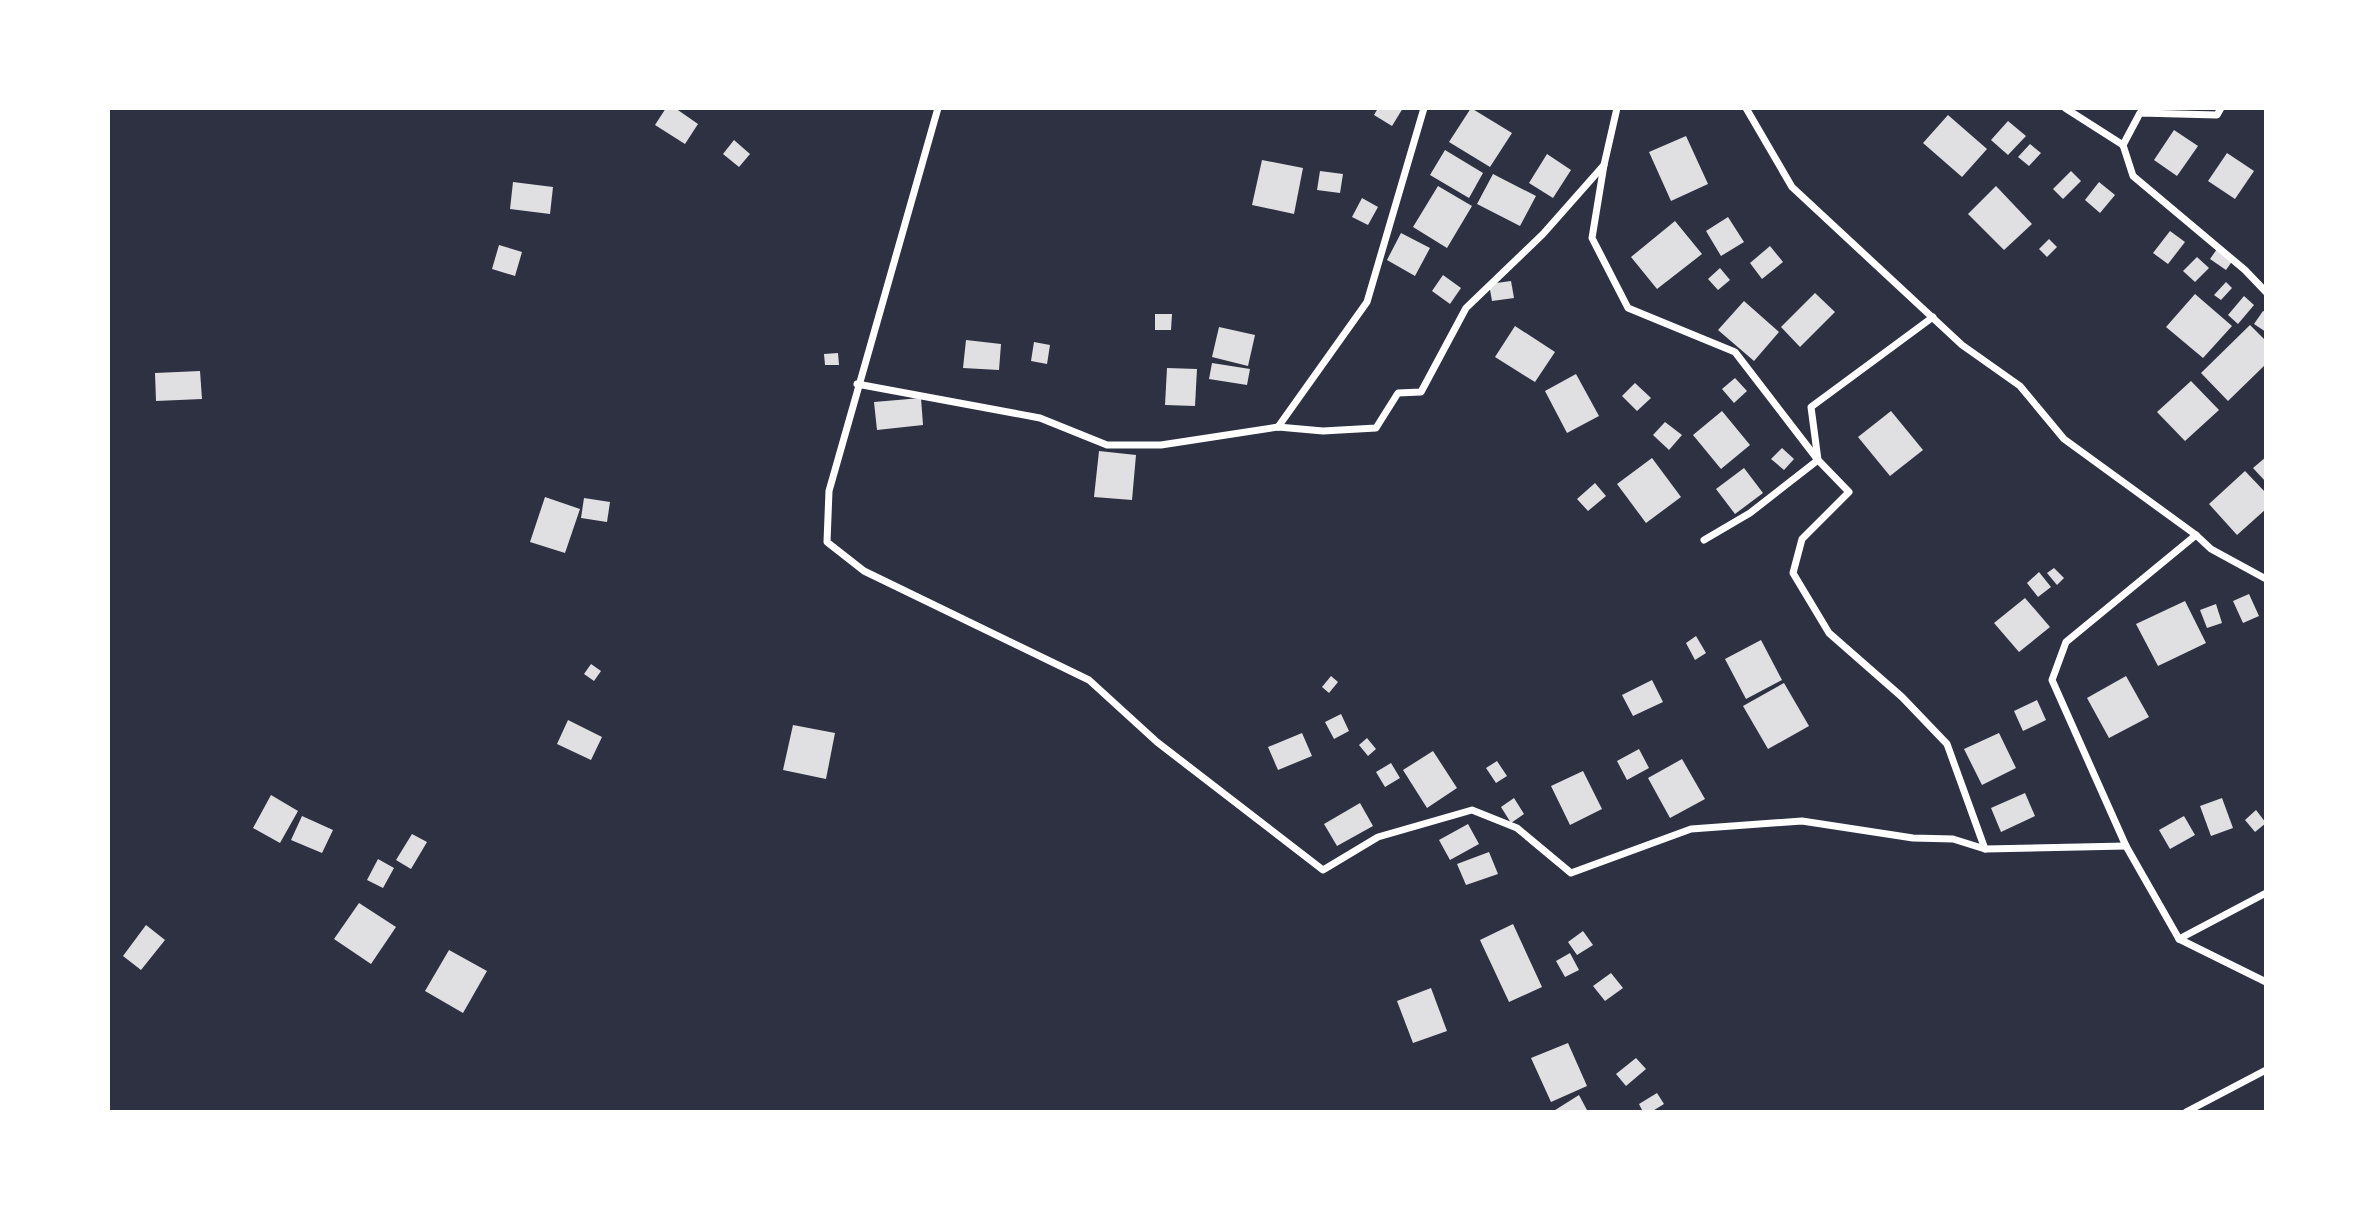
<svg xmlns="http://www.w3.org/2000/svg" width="2374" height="1220" font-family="Signika,sans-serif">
	<rect width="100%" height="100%" fill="#2d3142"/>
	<!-- building -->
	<g fill="#e0e0e3">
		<path d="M666 108H675L698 124 685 144 655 125Z"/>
		<path d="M1378 108H1403L1392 126 1374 115Z"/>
		<path d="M1471 108 1512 133 1490 167 1449 142Z"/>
		<path d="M1948 115 1987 149 1962 177 1923 143Z"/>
		<path d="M2008 121 2026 136 2008 155 1991 140Z"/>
		<path d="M2174 130 2198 146 2177 176 2154 160Z"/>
		<path d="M1686 136 1708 184 1671 201 1649 152Z"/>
		<path d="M734 140 750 154 739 167 723 154Z"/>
		<path d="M2030 144 2041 153 2029 166 2018 157Z"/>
		<path d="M1445 150 1483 173 1469 198 1430 175Z"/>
		<path d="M2227 153 2254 171 2235 199 2208 181Z"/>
		<path d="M1547 154 1571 170 1553 198 1529 183Z"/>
		<path d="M1262 160 1303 168 1294 214 1252 205Z"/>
		<path d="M1320 171 1343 174 1340 193 1317 190Z"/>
		<path d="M2071 171 2081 181 2063 199 2053 189Z"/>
		<path d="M1493 174 1536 196 1520 226 1477 204Z"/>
		<path d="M513 182 553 187 550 214 510 209Z"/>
		<path d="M2099 182 2115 195 2100 213 2085 200Z"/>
		<path d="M1438 186 1472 206 1447 248 1413 227Z"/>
		<path d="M1996 186 2032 224 2004 250 1968 214Z"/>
		<path d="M1362 198 1378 207 1368 225 1352 217Z"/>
		<path d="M1728 217 1744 242 1721 256 1706 231Z"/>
		<path d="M1675 221 1702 254 1657 289 1631 257Z"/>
		<path d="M2170 231 2185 242 2168 264 2153 253Z"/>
		<path d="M1401 233 1430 248 1415 276 1387 260Z"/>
		<path d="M2049 239 2057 247 2047 257 2039 249Z"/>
		<path d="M499 245 522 252 515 276 492 269Z"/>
		<path d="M1770 246 1783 262 1762 279 1750 263Z"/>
		<path d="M2217 249 2233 260 2226 270 2210 259Z"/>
		<path d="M2197 257 2209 268 2195 282 2183 271Z"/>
		<path d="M1720 268 1730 280 1718 290 1708 279Z"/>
		<path d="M1443 275 1461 288 1450 304 1432 291Z"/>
		<path d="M1511 281 1514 298 1492 301 1489 284Z"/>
		<path d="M2226 282 2232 288 2221 300 2214 295Z"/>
		<path d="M1815 293 1835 312 1800 347 1781 327Z"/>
		<path d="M2195 294 2232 326 2203 358 2166 327Z"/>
		<path d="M2244 296 2254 305 2238 324 2228 315Z"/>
		<path d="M1744 301 1779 332 1754 361 1718 330Z"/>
		<path d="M2263 311 2266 312V332L2254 324Z"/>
		<path d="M1155 314H1172L1171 330H1155Z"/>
		<path d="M2250 325 2266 341V364L2228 401 2201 373Z"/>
		<path d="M1515 326 1555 352 1535 382 1495 357Z"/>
		<path d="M1219 327 1255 335 1248 366 1212 357Z"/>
		<path d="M966 340 1001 344 999 370 963 368Z"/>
		<path d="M1034 342 1050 345 1047 364 1031 361Z"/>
		<path d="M838 353 839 365H825L824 354Z"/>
		<path d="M1212 363 1250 369 1247 385 1209 379Z"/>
		<path d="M1167 368 1197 369 1195 406 1165 405Z"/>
		<path d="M200 371 202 399 156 401 155 373Z"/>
		<path d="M1576 374 1599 416 1567 433 1545 391Z"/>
		<path d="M1735 378 1747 391 1734 403 1722 389Z"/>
		<path d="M2191 381 2219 410 2185 441 2157 412Z"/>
		<path d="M1635 383 1651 398 1637 411 1622 396Z"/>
		<path d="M921 398 923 425 877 430 874 402Z"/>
		<path d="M1722 411 1750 445 1721 469 1693 435Z"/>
		<path d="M1891 411 1923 450 1890 476 1858 437Z"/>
		<path d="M1665 422 1682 435 1669 450 1653 435Z"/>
		<path d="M1782 448 1794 459 1784 470 1771 459Z"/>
		<path d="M1099 451 1136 455 1132 500 1094 497Z"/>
		<path d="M2266 457V482L2253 468Z"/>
		<path d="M1652 458 1681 497 1646 523 1617 484Z"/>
		<path d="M1744 468 1763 493 1735 514 1716 489Z"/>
		<path d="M2245 471 2266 493V509L2237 535 2209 504Z"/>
		<path d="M1595 483 1606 496 1588 511 1577 499Z"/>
		<path d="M545 497 580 509 565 553 530 542Z"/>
		<path d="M584 498 610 502 607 522 581 518Z"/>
		<path d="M2054 568 2064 578 2057 585 2047 573Z"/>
		<path d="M2039 572 2051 587 2038 597 2027 583Z"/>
		<path d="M2249 594 2259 616 2243 623 2233 601Z"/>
		<path d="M2025 598 2050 627 2019 652 1994 623Z"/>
		<path d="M2185 601 2206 643 2158 666 2136 624Z"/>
		<path d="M2216 604 2222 623 2207 628 2200 610Z"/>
		<path d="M1696 636 1706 653 1695 660 1686 643Z"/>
		<path d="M1761 640 1782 680 1746 699 1725 659Z"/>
		<path d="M591 664 601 671 594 681 584 674Z"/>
		<path d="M1331 676 1338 682 1329 693 1322 687Z"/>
		<path d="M2126 676 2149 717 2109 738 2087 698Z"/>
		<path d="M1652 680 1663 702 1633 716 1622 695Z"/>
		<path d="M1784 683 1809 726 1768 749 1743 706Z"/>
		<path d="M2037 700 2046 720 2023 731 2014 711Z"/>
		<path d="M1341 714 1349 731 1334 739 1325 722Z"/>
		<path d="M568 720 602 737 591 760 557 744Z"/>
		<path d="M793 725 835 733 826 779 783 770Z"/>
		<path d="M1302 733 1312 756 1278 770 1268 747Z"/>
		<path d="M1999 733 2016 768 1982 785 1964 749Z"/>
		<path d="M1367 738 1376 749 1368 756 1359 745Z"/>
		<path d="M1639 749 1649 768 1627 780 1617 761Z"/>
		<path d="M1433 751 1457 788 1427 808 1403 770Z"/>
		<path d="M1682 759 1705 799 1670 818 1648 778Z"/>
		<path d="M1497 761 1507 776 1496 783 1486 768Z"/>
		<path d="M1391 763 1400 778 1385 787 1376 772Z"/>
		<path d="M1583 771 1602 809 1570 825 1551 786Z"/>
		<path d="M2025 793 2035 816 2001 832 1991 808Z"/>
		<path d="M271 795 298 811 280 843 253 828Z"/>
		<path d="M1514 798 1524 814 1511 823 1501 807Z"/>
		<path d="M2222 798 2233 828 2211 836 2200 806Z"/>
		<path d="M1360 803 1373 826 1337 846 1324 824Z"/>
		<path d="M2256 810 2266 823 2255 832 2245 820Z"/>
		<path d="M302 816 333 830 322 853 291 840Z"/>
		<path d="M2184 816 2195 835 2170 849 2159 830Z"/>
		<path d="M1468 824 1479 844 1450 860 1439 840Z"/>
		<path d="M412 834 427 842 411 869 396 860Z"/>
		<path d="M1489 852 1498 874 1466 885 1457 864Z"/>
		<path d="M378 859 394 868 383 888 367 880Z"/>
		<path d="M359 903 396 927 371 964 334 939Z"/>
		<path d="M1513 924 1542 987 1509 1002 1480 940Z"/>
		<path d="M146 925 165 940 141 970 123 956Z"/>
		<path d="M1583 931 1593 945 1577 955 1568 942Z"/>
		<path d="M449 950 487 971 463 1013 425 991Z"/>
		<path d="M1570 953 1579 970 1565 977 1556 961Z"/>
		<path d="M1611 973 1623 988 1605 1001 1593 986Z"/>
		<path d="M1431 988 1447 1031 1413 1043 1397 1001Z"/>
		<path d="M1568 1043 1587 1086 1551 1102 1531 1058Z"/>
		<path d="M1636 1058 1646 1069 1626 1086 1616 1074Z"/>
		<path d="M1657 1093 1664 1104 1651 1112H1643L1639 1104Z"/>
		<path d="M1579 1095 1588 1112H1552Z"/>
	</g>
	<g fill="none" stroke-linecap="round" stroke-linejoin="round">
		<!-- minor -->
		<g stroke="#fff" stroke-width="7">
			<path d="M938 108 829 491 827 542 864 571 1089 680 1157 742 1323 870 1378 837 1472 810 1517 828 1571 873 1691 829 1802 821 1913 838 1953 839 1985 849"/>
			<path d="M1746 108 1792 187 1962 345 2020 386 2064 439 2196 535"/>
			<path d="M2065 108 2123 145"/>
			<path d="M2221 108 2217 115 2140 113 2123 145 2133 176 2245 270 2266 292"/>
			<path d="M1604 165 1592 238 1628 308 1735 352 1818 460 1849 492 1802 539 1793 573 1829 633 1902 697 1947 744 1985 849 2126 846"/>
			<path d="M857 384 1040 418 1107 445H1161L1278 427 1323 431 1376 428 1398 393 1421 392 1466 308 1543 234 1604 165 1617 108"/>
			<path d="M1278 427 1367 302 1424 108"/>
			<path d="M1704 540 1750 513 1818 460 1811 407 1933 317"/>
			<path d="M2266 579 2211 549 2196 535 2066 642 2052 680 2126 846 2179 939 2266 982"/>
			<path d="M2179 939 2266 893"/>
			<path d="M2186 1112 2266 1070"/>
		</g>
	</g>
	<!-- border -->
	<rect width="2374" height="1220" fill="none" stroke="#ffffff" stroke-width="220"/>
</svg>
